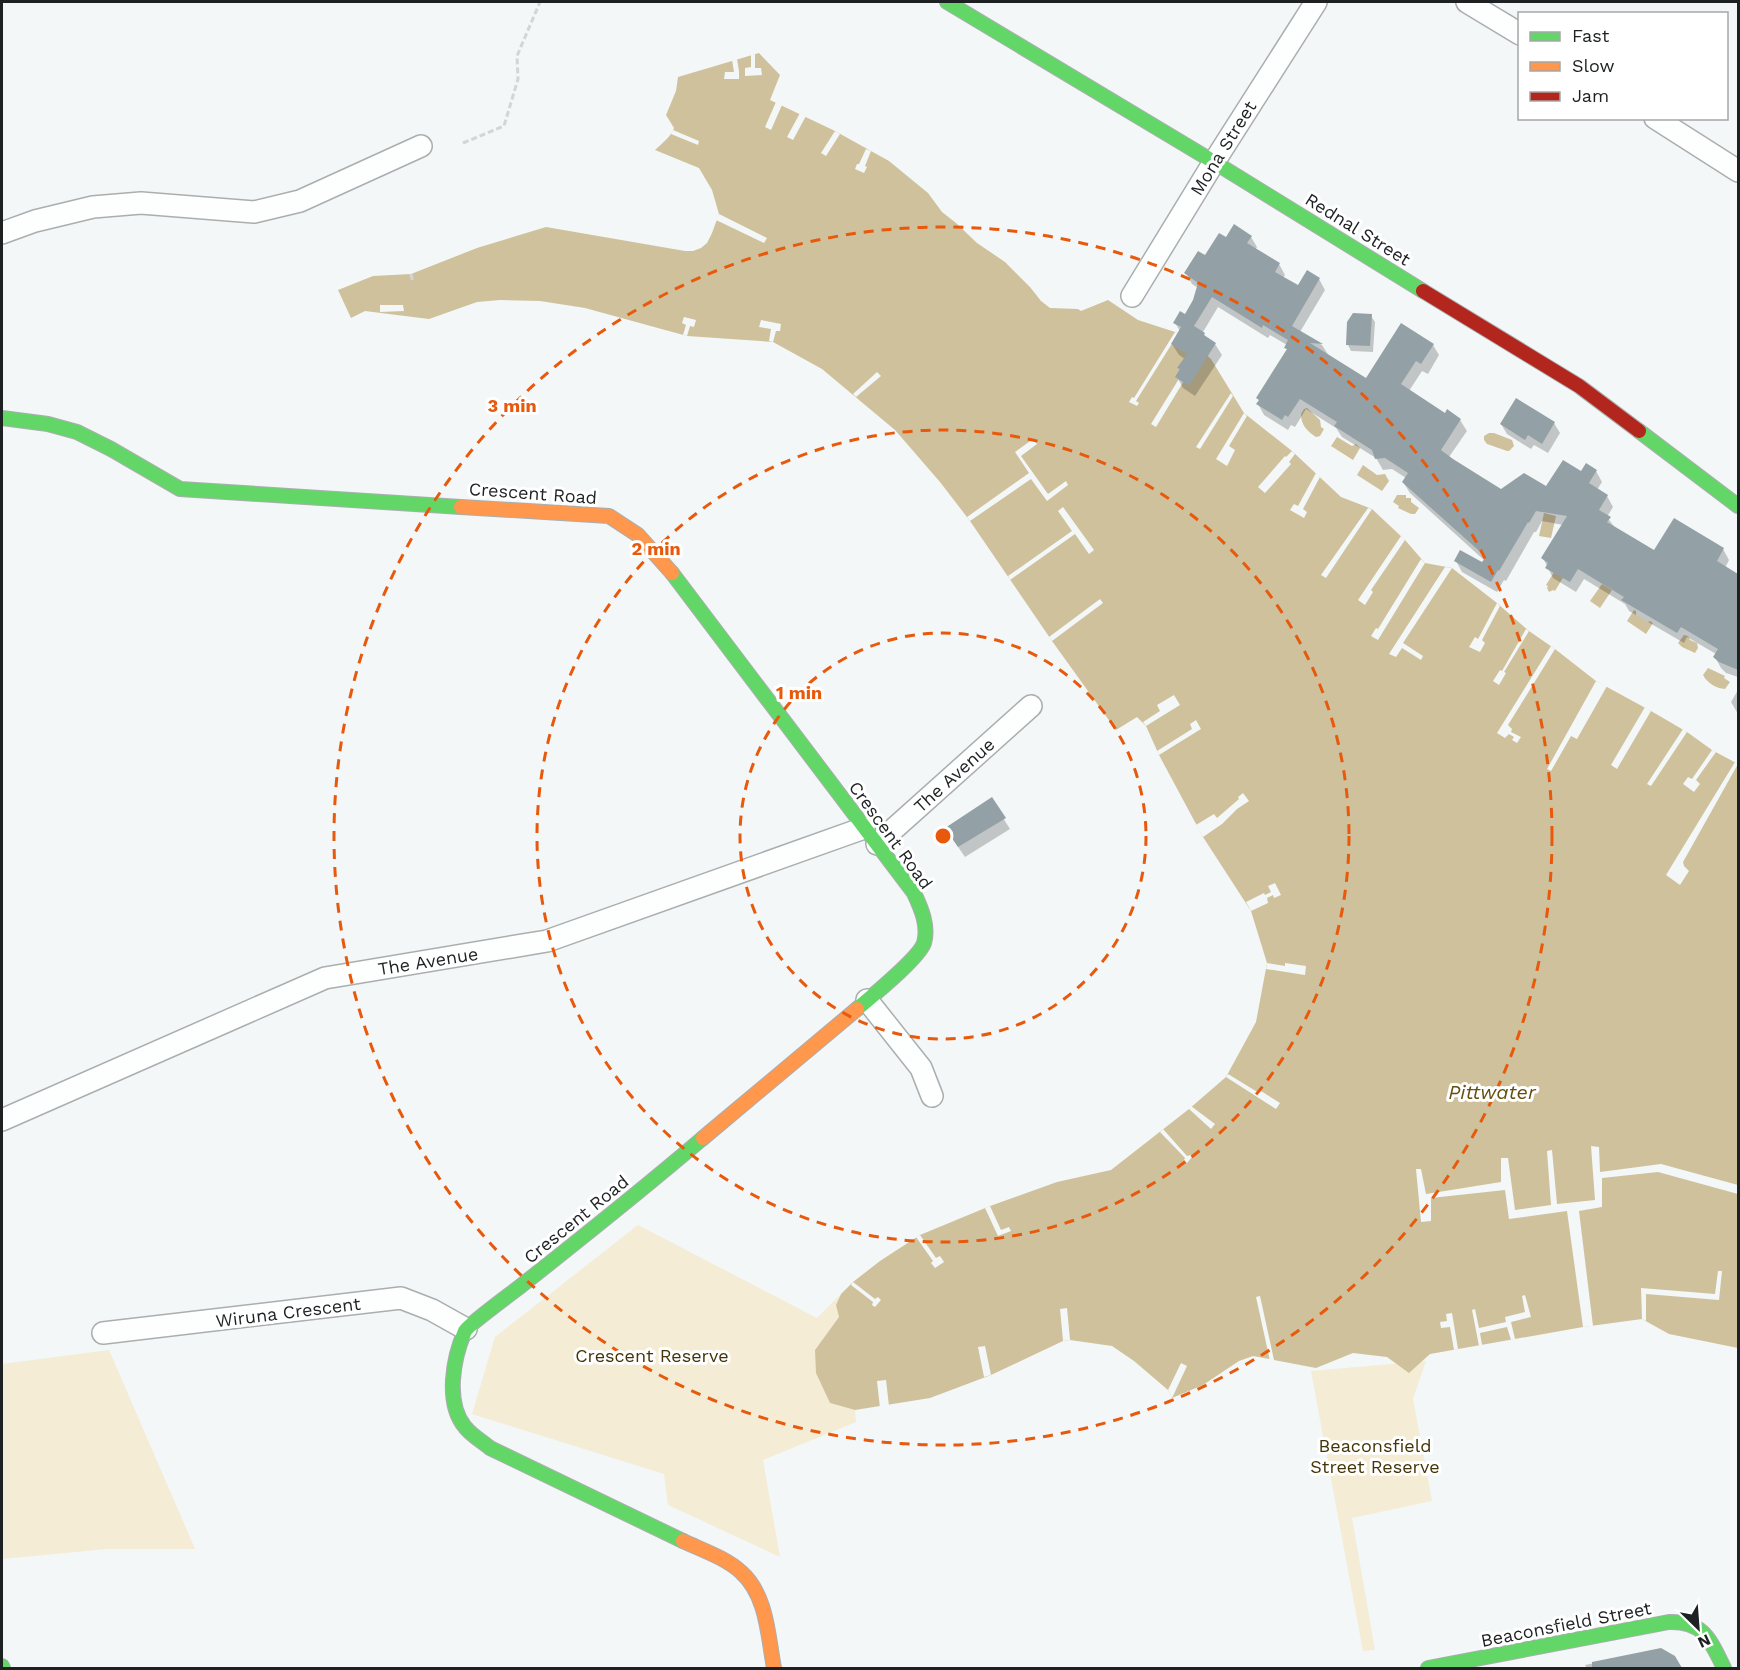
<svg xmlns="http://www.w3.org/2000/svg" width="1740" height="1670" font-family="'Work Sans',sans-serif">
	<rect width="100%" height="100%" fill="#f3f7f8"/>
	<!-- green -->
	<g fill="#f4ecd5">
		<path d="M638 1225 817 1318 841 1294 836 1305 839 1317 815 1350 830 1403 855 1410 856 1422 763 1460 780 1557 668 1505 664 1474 472 1414 495 1337Z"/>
		<path d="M109 1350 195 1549H107L2 1559V1364Z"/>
		<path d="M1426 1361 1413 1399 1432 1501 1352 1518 1375 1650 1363 1651 1311 1371Z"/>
	</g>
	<!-- water -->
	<g fill="#cfc19c">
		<path d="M759 53 780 75 770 100 835 131 889 161 928 193 942 212 956 223 977 243 1005 262 1030 287 1041 301 1050 308 1078 309 1081 311 1108 300 1138 320 1175 332 1202 351 1211 359 1244 413 1292 451 1341 497 1372 509 1405 540 1425 563 1452 568 1497 603 1529 631 1555 649 1596 681 1651 711 1687 732 1712 750 1738 764V1348L1669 1334 1642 1319 1583 1327 1430 1354 1409 1373 1387 1357 1353 1353 1316 1368 1253 1356 1239 1361 1203 1385 1172 1398 1168 1390 1134 1361 1112 1346 1070 1340 1063 1341 991 1375 930 1398 855 1410 830 1403 816 1373 815 1350 839 1317 836 1305 841 1294 853 1282 880 1261 920 1235 990 1206 1057 1182 1111 1170 1189 1109 1226 1077 1256 1022 1267 963 1251 911 1203 837 1159 755 1146 726 1137 717 1116 730 1052 641 970 521 940 482 895 430 822 369 773 342 687 336 585 308 540 301 500 300 477 302 429 319 365 311 351 318 338 290 373 276 411 274 477 248 546 227 685 251H693L701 248 707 243 712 233 719 214 712 190 699 168 655 150C662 143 671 137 674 128L666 115 676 91 678 77Z"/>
		<path d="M1307 408 1320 420 1321 427 1324 429 1320 436 1316 437C1307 431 1301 425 1301 414L1304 409Z"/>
		<path d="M1489 433H1494L1512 440 1514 446 1509 451H1507L1487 444 1484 440V436Z"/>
		<path d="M1337 437 1352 446 1356 444 1360 448 1353 460 1331 446Z"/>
		<path d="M1363 465 1377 475 1385 474 1389 481 1382 491 1357 475Z"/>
		<path d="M1397 495H1406V498H1411V502L1419 508 1415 514H1411L1398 508 1399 506 1393 502Z"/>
		<path d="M1544 513 1556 516 1551 538 1539 536Z"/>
		<path d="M1558 566 1567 571 1555 591 1553 590 1549 592 1547 588 1548 586 1546 585Z"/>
		<path d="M1602 584 1612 590 1600 608 1590 601Z"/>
		<path d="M1634 610 1636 611V615L1648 622 1650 621 1653 623 1646 634 1627 621Z"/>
		<path d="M1684 635 1688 636 1690 640 1697 643 1698 648 1695 653 1682 647 1678 643Z"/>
		<path d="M1708 668 1725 676 1724 678 1730 682 1725 689C1716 688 1708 684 1703 675Z"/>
	</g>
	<!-- pier -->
	<g fill="#f3f7f8">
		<path d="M755 54V68H761L762 75 745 76V68L751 67V55Z"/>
		<path d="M737 59 739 71V79H724L725 72H734L732 60Z"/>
		<path d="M776 102 782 105 771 130 765 127Z"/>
		<path d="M800 113 806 116 793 140 787 137Z"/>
		<path d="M673 130 699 141 698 145 671 134Z"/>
		<path d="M835 131 840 134 826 156 821 153Z"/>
		<path d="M866 149 871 151 865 166 867 167 864 173 855 169 857 164H859Z"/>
		<path d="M719 214 767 238 764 243 716 220Z"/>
		<path d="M380 305H403L404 311 380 312Z"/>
		<path d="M684 317 696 320 694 327 690 326 687 336 683 335 686 325 682 323Z"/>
		<path d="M761 320 781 324 780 331H776L773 342 769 341 771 329 759 327Z"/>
		<path d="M1175 332 1178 334 1136 401 1139 403 1137 406 1129 402 1132 397 1134 398Z"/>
		<path d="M1198 348 1202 351 1156 427 1151 424Z"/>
		<path d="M877 372 881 376 856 397 853 394Z"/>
		<path d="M1231 393 1233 396 1200 449 1196 447Z"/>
		<path d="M1244 413 1247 416 1229 446 1235 450 1227 466 1216 459Z"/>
		<path d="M1033 439 1037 444 1021 456 1048 494 1066 481 1068 485 1047 501 1031 479 970 521 967 517 1029 473 1015 452Z"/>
		<path d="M1292 451 1295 454 1289 462 1291 464 1265 493 1258 487 1285 456 1286 457Z"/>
		<path d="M1316 473 1320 477 1303 509 1307 512 1304 518 1290 510 1294 504 1298 506Z"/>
		<path d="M1063 507 1094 550 1089 554 1075 534 1010 580 1008 576 1072 531 1058 511Z"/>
		<path d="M1368 508 1372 509 1326 578 1321 575Z"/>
		<path d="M1401 536 1405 540 1371 590 1373 592 1365 605 1358 600Z"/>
		<path d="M1421 559 1425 563 1378 640 1371 636 1376 628 1378 629Z"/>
		<path d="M1445 567 1452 568 1403 643 1423 656 1421 660 1402 648 1396 657 1389 654Z"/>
		<path d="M1100 599 1103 603 1052 641 1049 637Z"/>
		<path d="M1497 603 1500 606 1482 640 1485 643 1480 652 1469 647 1475 637 1478 639Z"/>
		<path d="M1526 629 1529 631 1504 672 1506 673 1499 685 1493 681 1500 670 1502 671Z"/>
		<path d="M1551 646 1555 649 1508 725 1512 729 1511 732 1521 737 1517 743 1512 740 1514 737 1509 734 1505 738 1497 733Z"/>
		<path d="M1596 681 1607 686 1577 739 1571 736 1551 771 1547 769Z"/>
		<path d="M1174 695 1180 705 1146 726 1143 722 1160 711 1157 705Z"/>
		<path d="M1645 707 1651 711 1617 769 1611 765Z"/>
		<path d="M1196 720 1201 729 1159 755 1157 751 1192 729 1190 724Z"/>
		<path d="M1683 729 1687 732 1651 786 1647 784Z"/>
		<path d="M1712 750 1716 752 1696 780 1700 784 1694 792 1683 784 1688 777 1692 779Z"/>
		<path d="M1735 762 1738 764 1683 862 1684 866 1689 871 1680 885 1666 875Z"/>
		<path d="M1243 793 1249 801 1237 809 1222 824 1203 837 1196 825 1214 814 1217 818 1239 799 1238 797Z"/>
		<path d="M1275 883 1281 895 1274 898 1273 895 1267 898 1268 903 1251 911 1246 902 1264 893 1265 895 1271 892 1268 886Z"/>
		<path d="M1267 963 1285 966V963L1306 966 1305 975 1266 969Z"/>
		<path d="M1228 1074 1259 1093 1261 1091 1280 1103 1276 1109 1226 1077Z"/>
		<path d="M1191 1106 1215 1124 1211 1129 1189 1109Z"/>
		<path d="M1163 1129 1187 1156 1190 1155 1192 1157 1187 1163 1184 1160 1185 1158 1160 1132Z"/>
		<path d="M1591 1146 1599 1147 1600 1172 1661 1164 1738 1185V1194L1658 1172 1602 1178V1207L1579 1211 1593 1326 1583 1327 1567 1211 1509 1219 1505 1190 1431 1198V1221L1421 1222 1416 1169H1421L1426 1194 1501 1182V1158H1508L1515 1210 1551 1205 1547 1151 1552 1150 1557 1204 1595 1200Z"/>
		<path d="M990 1206 1001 1230 1009 1227 1011 1231 998 1236 985 1208Z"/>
		<path d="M920 1235 936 1258 940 1256 944 1262 935 1268 931 1263 933 1261 916 1237Z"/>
		<path d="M1718 1271H1722L1719 1300 1646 1294V1321L1642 1319 1641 1288 1715 1294Z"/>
		<path d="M853 1282 875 1299 878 1297 881 1300 875 1307 872 1305 873 1302 851 1285Z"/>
		<path d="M1525 1295 1531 1317 1511 1322 1515 1339 1511 1340 1507 1327 1480 1333 1482 1345 1479 1346 1472 1310 1475 1309 1479 1328 1506 1322 1505 1317 1525 1312 1522 1296Z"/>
		<path d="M1260 1296 1274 1360 1270 1361 1256 1297Z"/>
		<path d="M1067 1308 1070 1340 1063 1341 1060 1309Z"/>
		<path d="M1452 1313 1458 1349 1454 1350 1450 1327 1441 1328 1440 1322 1447 1321 1446 1314Z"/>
		<path d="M985 1346 991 1375 984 1377 978 1347Z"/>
		<path d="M1181 1363 1187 1366 1172 1398 1168 1390Z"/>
		<path d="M886 1380 889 1406 880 1408 877 1381Z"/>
	</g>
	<!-- shadow -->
	<g fill="#0003">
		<path d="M1251 237 1257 247 1255 250 1279 264 1285 275 1283 278 1298 287 1319 279 1325 290 1300 332 1322 345 1329 356 1367 380 1433 345 1439 355 1428 374 1422 371 1409 391 1445 415 1460 420 1467 431 1449 457 1501 491 1547 488 1581 474 1596 471 1602 482 1597 490 1607 496 1613 507 1607 517 1616 529 1655 552 1723 549 1729 560 1725 568 1738 576V677L1726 673 1721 668 1715 657 1716 654 1687 637 1684 643 1629 611 1625 604 1584 579 1576 592 1553 578 1543 558 1563 525 1542 521 1536 532H1534L1506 581 1504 580 1497 592 1462 572 1456 561 1483 564 1485 561 1410 493 1403 482 1406 478 1392 469 1383 470 1376 458 1342 437 1336 428 1306 409 1295 427 1291 425 1288 430 1264 415 1258 404 1260 401 1258 398 1288 351 1286 348 1287 345 1270 335 1268 338 1218 307 1203 332 1205 337 1215 344 1222 355 1195 396 1183 388 1177 377 1181 371 1179 368 1185 359 1179 355 1172 344 1180 331 1175 323 1185 316 1194 301 1198 288 1192 284 1186 273 1226 239Z"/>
		<path d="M1371 316 1375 322 1373 352 1351 351 1348 345Z"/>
		<path d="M1554 423 1560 433 1548 453 1534 445 1531 449 1507 434 1501 424Z"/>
		<path d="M1738 690V714L1731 702Z"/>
		<path d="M991 799 1010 829 965 857 952 838Z"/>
		<path d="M1661 1650 1674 1657 1681 1668H1587L1585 1665Z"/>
	</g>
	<!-- building -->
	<g fill="#93a1a6">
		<path d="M1234 224 1252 236 1247 243 1280 263 1275 272 1298 285 1307 270 1320 278 1292 326 1323 344 1310 343 1366 378 1401 323 1434 344 1421 364 1416 361 1401 384 1445 413 1447 409 1461 419 1441 450 1453 459 1501 489 1524 473 1546 486 1563 460 1581 471 1586 463 1597 470 1589 483 1608 495 1599 510 1611 517 1607 522 1654 550 1674 518 1724 548 1717 561 1738 574V670L1719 662 1713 657 1718 649 1681 627 1677 633 1621 600 1624 597 1578 569 1570 582 1545 568 1548 563 1541 558 1567 516 1536 511 1529 523 1528 522 1499 571 1498 570 1491 582 1454 561 1460 550 1482 562 1486 557 1402 482 1408 473 1385 458 1375 459 1372 450 1334 426 1337 422 1300 399 1288 417 1285 415 1282 420 1256 404 1259 400 1256 398 1287 349 1284 348 1288 340 1263 325 1262 328 1212 297 1194 326 1205 333 1204 335 1216 343 1189 386 1175 377 1180 369 1177 368 1187 354 1171 344 1181 327 1173 323 1180 311 1185 314 1193 300 1198 283 1184 273 1198 251 1205 255 1219 233 1226 237Z"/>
		<path d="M1353 313 1372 314 1370 346 1346 345 1347 322Z"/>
		<path d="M1516 398 1555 422 1542 444 1528 435 1525 440 1500 424Z"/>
		<path d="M992 797 1006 818 958 847 945 828Z"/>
		<path d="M1661 1648 1675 1656 1682 1668H1592V1662Z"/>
	</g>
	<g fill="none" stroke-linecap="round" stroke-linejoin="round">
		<!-- street casing -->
		<g stroke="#abaeaf" stroke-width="24">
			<g id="street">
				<path d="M1467 2 1520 34"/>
				<path d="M1655 118 1738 171"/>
				<path d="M2 233 35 221 93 207 141 203 254 212 300 201 421 146"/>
				<path d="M1132 296 1214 162 1316 2"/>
				<path d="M877 844 1031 706"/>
				<path d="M867 1000 921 1068 932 1096"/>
				<path d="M2 1120 325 978 547 941 864 828"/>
				<path d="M103 1333 401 1298 432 1310 466 1329"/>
			</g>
		</g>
		<!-- fast casing -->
		<g stroke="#abaeaf" stroke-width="16">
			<g id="fast">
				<path d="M947 2 1214 162 1423 291"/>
				<path d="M2 418 48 424 77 432 111 449 180 489 461 507"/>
				<path d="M1639 431 1738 506"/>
				<path d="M672 573 914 893C921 908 929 926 924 943 919 958 871 997 857 1009"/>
				<path d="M683 1541 490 1448C482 1441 472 1436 465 1427 445 1403 453 1358 465 1331 469 1324 512 1293 522 1285 583 1237 643 1189 703 1138"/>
				<path d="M2 1666 3 1668"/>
				<path d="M1428 1668 1669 1622C1704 1621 1710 1640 1724 1668"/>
			</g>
		</g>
		<!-- slow casing -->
		<g stroke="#abaeaf" stroke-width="16">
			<g id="slow">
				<path d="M461 507 609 516 638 535 672 573"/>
				<path d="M703 1138 857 1009"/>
				<path d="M683 1541C702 1550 726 1558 741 1572 767 1595 768 1636 774 1668"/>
			</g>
		</g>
		<!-- jam casing -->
		<g stroke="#abaeaf" stroke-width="16">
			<path id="jam" d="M1423 291 1579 386 1639 431"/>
		</g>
		<!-- path -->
		<g stroke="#d3d5d6" stroke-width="3" stroke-dasharray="6 3" stroke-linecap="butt">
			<path d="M463 143 504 126 518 79 517 56 540 2"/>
			<path d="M411 274 413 283"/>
		</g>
		<!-- street -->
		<use href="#street" stroke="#fdfefe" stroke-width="21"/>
		<!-- fast -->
		<use href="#fast" stroke="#63d668" stroke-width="14"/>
		<!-- slow -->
		<use href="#slow" stroke="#ff974d" stroke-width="14"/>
		<!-- jam -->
		<use href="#jam" stroke="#b3261e" stroke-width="14"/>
	</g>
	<!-- distance rings -->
	<g fill="none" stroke="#e8590c" stroke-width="3" stroke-dasharray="10 8">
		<circle cx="943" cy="836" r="203"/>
		<circle cx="943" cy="836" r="406"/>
		<circle cx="943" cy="836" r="609"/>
	</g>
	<g text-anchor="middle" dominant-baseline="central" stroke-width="6" stroke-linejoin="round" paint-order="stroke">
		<!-- street labels -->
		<g font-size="18" fill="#1e2122" stroke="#fff">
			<text transform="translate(1223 148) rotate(-58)">Mona Street</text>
			<text transform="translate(1358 229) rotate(32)">Rednal Street</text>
			<text transform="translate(533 493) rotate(4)">Crescent Road</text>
			<text transform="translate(954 775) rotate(-42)">The Avenue</text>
			<text transform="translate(891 835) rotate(54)">Crescent Road</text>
			<text transform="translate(428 961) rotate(-9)">The Avenue</text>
			<text transform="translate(576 1219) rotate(-39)">Crescent Road</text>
			<text transform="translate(288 1312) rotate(-7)">Wiruna Crescent</text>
			<text transform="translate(1566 1624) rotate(-11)">Beaconsfield Street</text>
		</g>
		<!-- park labels -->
		<g font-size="18" fill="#443408" stroke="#fff">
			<text x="652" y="1355">Crescent Reserve</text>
			<text x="1375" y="1445">Beaconsfield<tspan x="1375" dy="21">Street Reserve</tspan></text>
		</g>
		<!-- water labels -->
		<g font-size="20" font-style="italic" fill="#654f0d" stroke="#fff">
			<text x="1492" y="1092">Pittwater</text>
		</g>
	</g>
	<circle cx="943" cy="836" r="9" fill="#e8590c" stroke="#fff" stroke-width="3"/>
	<g font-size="18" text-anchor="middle" font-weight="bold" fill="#e8590c" stroke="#fff" stroke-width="6" stroke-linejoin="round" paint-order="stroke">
		<text x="512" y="412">3 min</text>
		<text x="656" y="555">2 min</text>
		<text x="799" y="699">1 min</text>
	</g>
	<!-- border -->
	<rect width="1740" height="1670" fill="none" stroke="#1e2122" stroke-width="6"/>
	<!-- legend -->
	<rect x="1518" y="12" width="210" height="108" fill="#ffffff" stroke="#a5a6a7" stroke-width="1.5"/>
	<rect x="1530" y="32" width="30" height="9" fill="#63d668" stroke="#a5a6a7" stroke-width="1.5"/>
	<text x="1572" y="42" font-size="18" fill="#1e2122">Fast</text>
	<rect x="1530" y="62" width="30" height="9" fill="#ff974d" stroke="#a5a6a7" stroke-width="1.5"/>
	<text x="1572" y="72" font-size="18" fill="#1e2122">Slow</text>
	<rect x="1530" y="92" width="30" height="9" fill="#b3261e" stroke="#a5a6a7" stroke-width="1.5"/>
	<text x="1572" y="102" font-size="18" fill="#1e2122">Jam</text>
	<!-- north arrow -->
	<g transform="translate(1698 1628) rotate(155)" stroke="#ffffff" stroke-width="4.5" paint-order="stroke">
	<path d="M0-4.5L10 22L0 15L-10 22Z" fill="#1e2122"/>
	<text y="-9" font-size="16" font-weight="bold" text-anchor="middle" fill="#1e2122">N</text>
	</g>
</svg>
